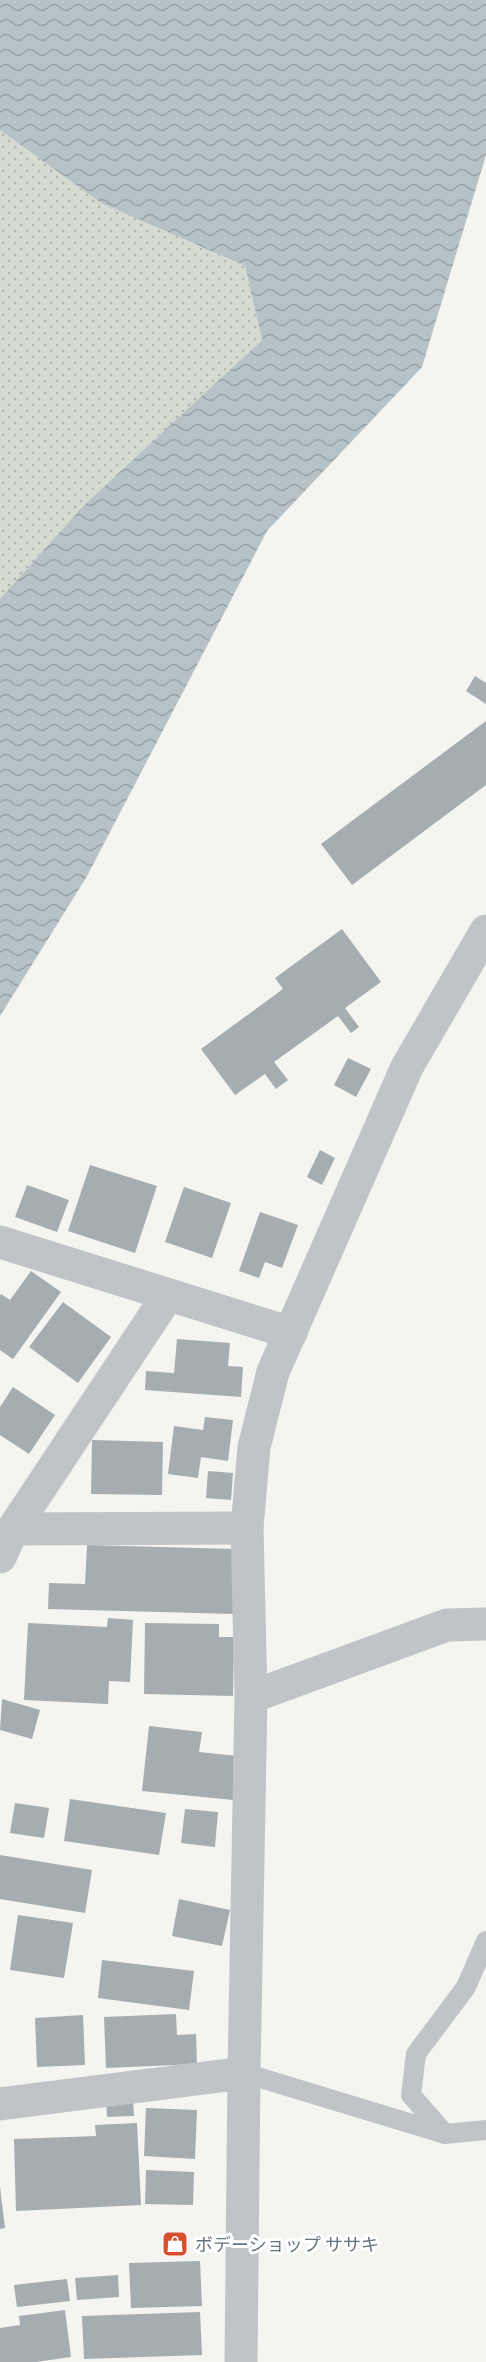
<svg xmlns="http://www.w3.org/2000/svg" width="486" height="2362" font-family="'IBM Plex Sans','Noto Sans JP',sans-serif">
	<defs>
		<pattern id="grass-dots" width="8" height="8" patternUnits="userSpaceOnUse" patternTransform="scale(1.5)"><rect width="8" height="8" fill="#d6dbd2"/><path d="M2 2h.1M6 6h.1" fill="none" stroke="#b1b6b0" stroke-width="1.8" stroke-linecap="round"/></pattern>
		<pattern id="water-waves" width="16" height="10" patternUnits="userSpaceOnUse" patternTransform="scale(1.5)"><rect width="16" height="10" fill="#b7c2c6"/><path d="M0 5q4-4 8 0t8 0" fill="none" stroke="#98a2a6"/></pattern>
	</defs>
	<rect width="100%" height="100%" fill="#f4f4f1"/>
	<!-- grass -->
	<path fill="url(#grass-dots)" d="M0 130 101 203 245 266 262 340 83 506 0 599Z"/>
	<!-- water -->
	<path fill="url(#water-waves)" d="M0 0H486V155L422 367 267 531 86 878 0 1016V599L83 506 262 340 245 266 101 203 0 130Z"/>
	<!-- building -->
	<g fill="#a5adb1">
		<path d="M475 676 486 683V704L466 691Z"/>
		<path d="M486 721V785L352 885 321 844Z"/>
		<path d="M342 929 381 982 345 1008 359 1027 351 1033 338 1016 274 1062 288 1080 276 1089 265 1074 235 1095 201 1049 283 989 275 978Z"/>
		<path d="M348 1058 371 1069 356 1097 334 1085Z"/>
		<path d="M320 1150 335 1158 322 1185 307 1177Z"/>
		<path d="M90 1165 157 1186 135 1253 68 1231Z"/>
		<path d="M27 1185 69 1200 57 1232 15 1217Z"/>
		<path d="M184 1187 231 1203 212 1258 165 1242Z"/>
		<path d="M260 1212 298 1225 282 1268 265 1262 259 1278 239 1271Z"/>
		<path d="M31 1271 61 1292 13 1359 0 1350V1296L1 1294 10 1300Z"/>
		<path d="M63 1302 111 1337 78 1383 29 1347Z"/>
		<path d="M177 1339 230 1343 228 1366 243 1367 241 1397 145 1390 146 1371 174 1373Z"/>
		<path d="M13 1387 55 1415 29 1454 0 1435V1407Z"/>
		<path d="M205 1417 233 1420 228 1461 201 1457 198 1478 168 1474 174 1426 203 1430Z"/>
		<path d="M92 1440 163 1442 162 1495 91 1494Z"/>
		<path d="M208 1471 233 1473 231 1500 206 1498Z"/>
		<path d="M87 1545 236 1549 234 1614 48 1609 49 1583 85 1584Z"/>
		<path d="M108 1618 133 1620 130 1682 109 1681 108 1704 24 1700 28 1623 107 1627Z"/>
		<path d="M145 1623 219 1624V1637H234L233 1696 144 1694Z"/>
		<path d="M2 1699 40 1710 32 1739 0 1730Z"/>
		<path d="M149 1726 202 1732 199 1752 237 1756 233 1800 142 1791Z"/>
		<path d="M70 1799 166 1813 159 1855 64 1841Z"/>
		<path d="M15 1803 49 1808 44 1838 10 1833Z"/>
		<path d="M185 1809 218 1812 215 1847 181 1843Z"/>
		<path d="M0 1855 92 1870 85 1913 0 1899Z"/>
		<path d="M179 1899 230 1910 222 1946 172 1936Z"/>
		<path d="M18 1915 73 1923 64 1978 10 1970Z"/>
		<path d="M102 1960 194 1971 189 2010 98 1998Z"/>
		<path d="M176 2014 177 2035 196 2034 197 2064 106 2068 104 2017Z"/>
		<path d="M83 2015 85 2065 37 2067 35 2018Z"/>
		<path d="M133 2099 134 2116 107 2117 106 2100Z"/>
		<path d="M146 2108 197 2110 195 2159 144 2156Z"/>
		<path d="M137 2123 141 2205 16 2211 14 2139 96 2136 95 2125Z"/>
		<path d="M146 2170 194 2172 193 2205 145 2204Z"/>
		<path d="M0 2187 5 2228 0 2229Z"/>
		<path d="M200 2261 202 2306 131 2308 129 2263Z"/>
		<path d="M118 2275 119 2297 77 2300 75 2278Z"/>
		<path d="M67 2279 70 2301 17 2307 14 2285Z"/>
		<path d="M65 2310 71 2357 36 2362H0V2328L20 2325 19 2316Z"/>
		<path d="M200 2312 202 2355 84 2359 82 2316Z"/>
	</g>
	<g fill="none" stroke-linecap="round" stroke-linejoin="round">
		<!-- service -->
		<g stroke="#c0c4c7" stroke-width="20">
			<path d="M486 1941 466 1987 416 2054 411 2095 445 2134 486 2130"/>
			<path d="M244 2073 445 2134"/>
		</g>
		<!-- minor -->
		<g stroke="#c0c4c7" stroke-width="33">
			<path d="M0 1242 291 1333"/>
			<path d="M13 1529 168 1295"/>
			<path d="M0 1557 13 1529 247 1528"/>
			<path d="M251 1697 447 1625 486 1624"/>
			<path d="M0 2104 244 2073"/>
		</g>
		<!-- tertiary -->
		<path stroke="#c0c4c7" stroke-width="33" d="M241 2362 244 2073 251 1697 247 1528 254 1447 273 1372 407 1067 486 931"/>
	</g>
	<!-- icons -->
	<defs>
		<g id="shop-square" transform="scale(1.35)"><rect x="-9" y="-9" width="18" height="18" rx="4" fill="#d6502f" stroke="#fff"/><path d="M-5-2.5h2.3a2.7 3.5 0 0 1 5.4 0H5L5.5 6h-11ZM-1.5-2.5h3a1.5 2.3 0 0 0-3 0Z" fill="#fff"/></g>
	</defs>
	<g fill-rule="evenodd">
		<use href="#shop-square" x="175" y="2244"/>
	</g>
	<g text-anchor="middle" dominant-baseline="central" stroke-width="6" stroke-linejoin="round" paint-order="stroke">
		<!-- poi labels -->
		<g font-size="18" fill="#657580" stroke="#fff" text-anchor="start">
			<text x="195" y="2244">ボデーショップ ササキ</text>
		</g>
	</g>
</svg>
